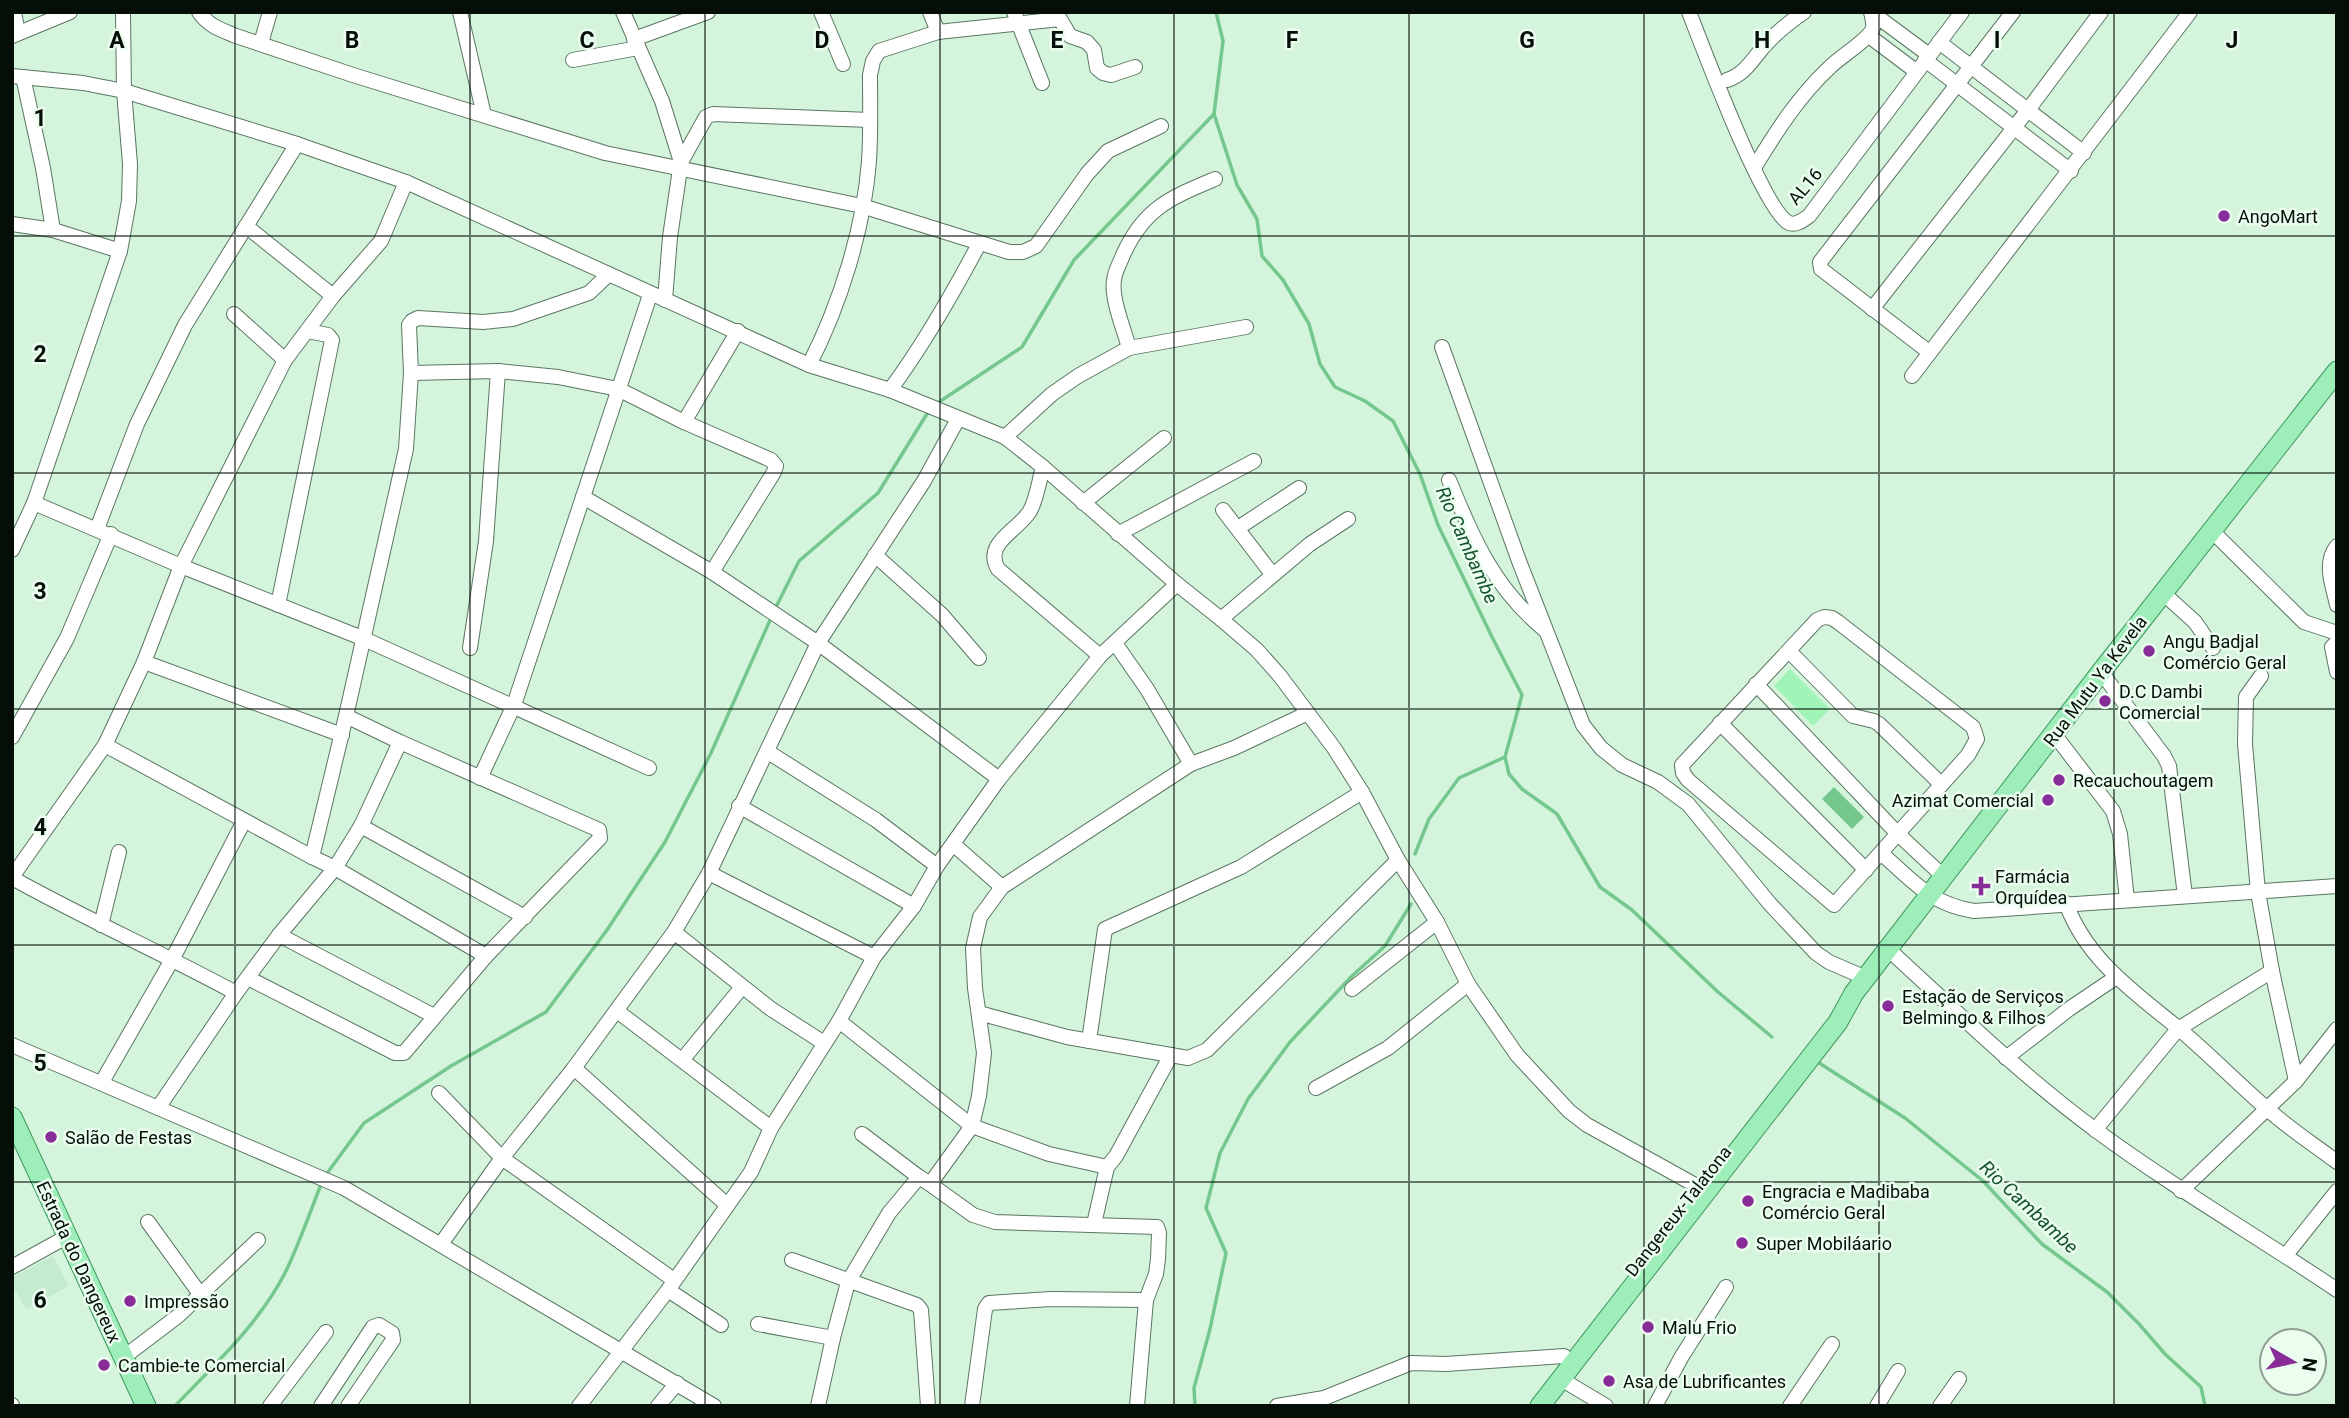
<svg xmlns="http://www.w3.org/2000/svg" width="2349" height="1418" font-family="Roboto,sans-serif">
	<rect width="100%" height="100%" fill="#d5f4dc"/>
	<!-- built -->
	<path fill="#c5ebce" d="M53 1256 69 1286 26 1309 12 1285V1278Z"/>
	<!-- green -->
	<path fill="#a1f4b8" d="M1790 669 1830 709 1813 726 1774 686Z"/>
	<!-- water -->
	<path fill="#74c88d" d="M1834 787 1864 817 1852 829 1822 799Z"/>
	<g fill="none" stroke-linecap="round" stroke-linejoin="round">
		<!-- stream -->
		<g stroke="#74c88d" stroke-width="3.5">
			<path d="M1216 12 1223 41 1214 114 1237 185 1257 219 1262 256 1283 280 1309 324 1320 364 1335 387 1365 401 1393 421 1420 474 1438 525 1492 637 1522 695 1505 757 1509 774 1522 789 1557 814 1600 887 1632 910 1718 992 1772 1037"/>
			<path d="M936 404 1022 347 1074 260 1214 114"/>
			<path d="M774 611 799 561 878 493 930 409"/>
			<path d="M1415 854 1429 819 1459 778 1505 757"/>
			<path d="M1816 1061 1905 1118 1983 1181 2042 1244 2107 1292 2139 1324 2165 1354 2201 1387 2205 1406"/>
			<path d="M325 1176 364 1123 451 1066 546 1012 607 930 665 842 711 753 771 618"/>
			<path d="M175 1406C215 1364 258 1325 285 1273 299 1244 310 1212 322 1182"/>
			<path d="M1195 1406 1194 1388 1210 1329 1226 1253 1206 1208 1220 1153 1248 1099 1290 1042 1352 976 1385 946 1411 904"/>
		</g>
		<!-- minor casing -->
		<g stroke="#5b7662" stroke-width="16">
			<g id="minor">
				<path d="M14 12 18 33"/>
				<path d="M199 12C208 26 222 30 236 36L353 75 605 153 862 206 1009 252H1023L1036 246 1087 174 1108 151 1161 126"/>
				<path d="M460 12 484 115"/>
				<path d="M623 12 662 101 681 162 670 237 665 300"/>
				<path d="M821 12 843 64"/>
				<path d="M930 12 938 32"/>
				<path d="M1014 12 1042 83"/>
				<path d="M1689 12C1702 45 1764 212 1789 223 1796 226 1803 220 1809 216L1962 12"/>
				<path d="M1871 12 1929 55"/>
				<path d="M12 36 70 12"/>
				<path d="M1869 36 1917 72"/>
				<path d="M634 39 708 12"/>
				<path d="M1939 42 2084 153"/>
				<path d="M261 43 270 12"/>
				<path d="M573 60 638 48"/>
				<path d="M1925 60 2071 171"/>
				<path d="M12 76 83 83 124 91 297 144 406 182 809 365 890 390 1005 437 1043 467 1177 584 1221 619 1257 650 1280 676 1334 748 1362 792 1398 860 1437 922 1468 984 1517 1055 1569 1111 1587 1125 1697 1186"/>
				<path d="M23 77 43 168 53 230"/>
				<path d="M1727 80C1746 74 1753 58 1766 44 1777 32 1791 21 1804 12"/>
				<path d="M681 162 706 117 713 114 870 120"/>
				<path d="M1754 168C1776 132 1798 97 1829 68 1838 58 1870 39 1873 28 1874 23 1872 17 1871 12"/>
				<path d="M12 224 53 230 120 251"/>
				<path d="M246 226 333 296"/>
				<path d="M1872 309 2028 110 2101 12"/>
				<path d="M234 314 285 360"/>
				<path d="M1442 347 1519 561 1583 725 1601 748 1622 765 1658 782 1688 804 1770 904 1816 953 1829 962 1866 978"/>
				<path d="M1129 348C1124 329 1111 299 1114 280 1115 271 1120 263 1123 255 1144 208 1170 198 1215 179"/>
				<path d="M1929 352 1821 269 1820 262 2013 12"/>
				<path d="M809 365C840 305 864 228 869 161 871 132 870 103 870 75L873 61 879 51 938 32 1060 19 1070 36 1087 42 1094 50 1097 68 1103 73 1111 75 1135 67"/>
				<path d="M411 373 498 371 558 377 618 389 684 422 771 460 776 466 774 472 712 572"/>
				<path d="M1912 376 2190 12"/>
				<path d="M890 390C924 344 952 295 979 244"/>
				<path d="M684 422 738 331"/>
				<path d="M1005 437 1052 394 1078 376 1129 348 1246 327"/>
				<path d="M1043 467C1039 481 1037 498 1030 511 1018 531 983 543 998 569L1100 656"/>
				<path d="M1449 480C1474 540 1493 587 1545 630"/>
				<path d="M583 497 712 572 818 643 999 779"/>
				<path d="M34 503 181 566 362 638 649 768"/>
				<path d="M1083 503 1164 438"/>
				<path d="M1223 510 1272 574"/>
				<path d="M1238 528 1299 488"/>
				<path d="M97 529 137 424 185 325 297 144"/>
				<path d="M2211 530 2304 622 2337 633"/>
				<path d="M1118 534 1254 461"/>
				<path d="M2337 546C2323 563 2333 586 2337 605"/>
				<path d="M12 550 34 503 120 251 129 201 130 164 124 91 123 12"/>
				<path d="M875 555 942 615 979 658"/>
				<path d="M2163 593 2195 622 2213 648"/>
				<path d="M278 605 331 345 332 340 328 335 307 331"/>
				<path d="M1824 617 1832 618 1838 622 1973 727 1977 739 1968 755 1834 905 1688 780 1683 773 1682 765 1817 620Z"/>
				<path d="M1221 619 1310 544 1348 519"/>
				<path d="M2337 642 2332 647 2337 672"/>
				<path d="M1115 643 1147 689 1191 764"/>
				<path d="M470 648 486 541 498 371"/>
				<path d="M1789 651 1853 716 1874 721 1879 724 1941 784"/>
				<path d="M144 662 342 735"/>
				<path d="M2101 672 2164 756 2169 766 2185 896"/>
				<path d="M2261 676 2246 697 2245 744 2258 892 2272 971 2296 1081"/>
				<path d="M1756 684 1897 833 1944 877"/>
				<path d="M1720 723 1866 870"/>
				<path d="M2054 734 2113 811 2120 834 2127 900"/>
				<path d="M12 737 67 638 111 534"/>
				<path d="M105 745 312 857 335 868 486 956"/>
				<path d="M768 752 876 820 937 866"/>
				<path d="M480 778 514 705 650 295"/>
				<path d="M739 806 914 906"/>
				<path d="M361 826 525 917"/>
				<path d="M953 844 1002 887"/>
				<path d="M1881 853C1913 881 1930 904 1974 911L2337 886"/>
				<path d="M312 857 346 716 406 449 411 373 409 325 412 321 418 318 483 322 513 319 589 293 608 275"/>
				<path d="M709 873 874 957"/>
				<path d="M12 877 105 745 144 662 181 566 285 360 333 296 381 241 406 182"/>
				<path d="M12 878C86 919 162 953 236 993"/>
				<path d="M2066 903C2086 959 2134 992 2178 1028 2208 1053 2235 1081 2265 1107 2287 1127 2313 1144 2337 1162"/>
				<path d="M101 925 119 852"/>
				<path d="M674 932 771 1009 824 1043"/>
				<path d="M279 935 434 1016"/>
				<path d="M1888 949C1956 1011 2022 1076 2097 1131 2174 1188 2257 1236 2337 1290"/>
				<path d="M248 978 395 1053H404L486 956 600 838 599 830 400 742 346 716"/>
				<path d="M1352 989 1437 922"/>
				<path d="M617 1011 771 1128"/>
				<path d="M979 1013 1067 1037 1188 1058 1207 1050 1398 860"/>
				<path d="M839 1021 972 1126 1049 1154 1107 1167 1116 1156 1171 1055"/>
				<path d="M1089 1041 1105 929 1241 867 1362 792"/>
				<path d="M12 1045 344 1188 714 1406"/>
				<path d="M2006 1058 2069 1009 2115 978"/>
				<path d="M683 1059 742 987"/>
				<path d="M574 1068 727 1205"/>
				<path d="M102 1082 173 958 244 821"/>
				<path d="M1316 1088 1388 1048 1468 984"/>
				<path d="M439 1093 502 1158 674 1280"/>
				<path d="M158 1108 236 993 279 935 335 868 361 826 400 742"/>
				<path d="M2095 1130 2178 1029 2272 971"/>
				<path d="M862 1134 919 1177"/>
				<path d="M930 1184 973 1215 995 1222 1157 1227 1159 1233 1158 1259 1156 1274 1146 1300 1137 1406"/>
				<path d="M2181 1191 2296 1081 2337 1029"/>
				<path d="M148 1222 200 1294"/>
				<path d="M1094 1224 1107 1167"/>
				<path d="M441 1244 502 1158 574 1068 674 932 709 873 818 643 924 481 958 419"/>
				<path d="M2286 1255 2337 1191"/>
				<path d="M792 1260 917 1305 921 1310 928 1406"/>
				<path d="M12 1267 68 1236"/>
				<path d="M668 1290 721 1325"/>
				<path d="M758 1324 833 1338"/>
				<path d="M124 1357 178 1316 258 1240"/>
				<path d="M1561 1379 1606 1406"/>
				<path d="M12 1405V1406"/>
				<path d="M270 1406 326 1332"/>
				<path d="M321 1406 373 1327 379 1325 392 1333 393 1340 348 1406"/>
				<path d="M579 1406 668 1290 751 1172 771 1128 839 1021 874 957 914 906 937 866 999 779 1100 656 1177 584"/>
				<path d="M658 1406 677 1383"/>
				<path d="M818 1406 833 1338 848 1282 889 1213 919 1177 930 1184 972 1126 979 1096 984 1053 975 988 973 948 980 917 1002 887 1191 764 1234 748 1308 713"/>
				<path d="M972 1406 985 1309 989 1303 1051 1299 1146 1300"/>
				<path d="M1277 1406 1324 1398 1411 1363 1446 1364 1564 1356"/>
				<path d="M1655 1406 1682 1356 1726 1287"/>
				<path d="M1790 1406 1832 1344"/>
				<path d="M1877 1406 1898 1371"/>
				<path d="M1940 1406 1959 1379"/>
			</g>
		</g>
		<!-- major casing -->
		<g stroke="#3e985e" stroke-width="21">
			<g id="major">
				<path d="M12 1117 146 1406"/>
				<path d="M1540 1406 1838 1022 1854 993 2101 672 2337 371"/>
			</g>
		</g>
		<!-- minor -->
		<use href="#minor" stroke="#fff" stroke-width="14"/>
		<!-- major -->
		<use href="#major" stroke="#9eeeba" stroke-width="19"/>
	</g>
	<!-- grid -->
	<path fill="none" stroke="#050f08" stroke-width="2" stroke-opacity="0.55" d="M235 12V1406M470 12V1406M705 12V1406M940 12V1406M1174 12V1406M1409 12V1406M1644 12V1406M1879 12V1406M2114 12V1406M12 236H2337M12 473H2337M12 709H2337M12 945H2337M12 1182H2337"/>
	<!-- markers -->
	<g fill="#882c97" stroke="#ebfdef" stroke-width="2.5">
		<circle cx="2224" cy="216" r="7"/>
		<circle cx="2149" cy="651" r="7"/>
		<circle cx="2105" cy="701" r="7"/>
		<circle cx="2059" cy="780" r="7"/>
		<circle cx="2048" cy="800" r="7"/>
		<path d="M1977.5 875.5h7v7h7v7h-7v7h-7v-7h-7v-7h7z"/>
		<circle cx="1888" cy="1006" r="7"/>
		<circle cx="51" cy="1137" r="7"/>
		<circle cx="1748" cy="1201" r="7"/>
		<circle cx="1742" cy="1243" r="7"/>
		<circle cx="130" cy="1301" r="7"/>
		<circle cx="1648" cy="1327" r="7"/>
		<circle cx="104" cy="1365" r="7"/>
		<circle cx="1609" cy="1381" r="7"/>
	</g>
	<g text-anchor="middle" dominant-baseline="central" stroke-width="5" stroke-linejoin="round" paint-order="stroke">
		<!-- street labels -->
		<g font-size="18" fill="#050f08" stroke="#ebfdef">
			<text transform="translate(1805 186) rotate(-50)">AL16</text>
			<text transform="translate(2095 681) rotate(-53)">Rua Mutu Ya Kevela</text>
			<text transform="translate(1678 1211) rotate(-52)">Dangereux-Talatona</text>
			<text transform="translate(79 1262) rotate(65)">Estrada do Dangereux</text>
		</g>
		<!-- poi labels -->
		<g font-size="18" fill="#050f08" stroke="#ebfdef" text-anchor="start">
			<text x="2238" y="216">AngoMart</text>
			<text x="2163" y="641">Angu Badjal<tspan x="2163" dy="21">Comércio Geral</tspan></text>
			<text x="2119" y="691">D.C Dambi<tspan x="2119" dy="21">Comercial</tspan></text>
			<text x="2073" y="780">Recauchoutagem</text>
			<text x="2034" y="800" text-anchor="end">Azimat Comercial</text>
			<text x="1995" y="876">Farmácia<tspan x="1995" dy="21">Orquídea</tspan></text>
			<text x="1902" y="996">Estação de Serviços<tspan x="1902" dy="21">Belmingo &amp; Filhos</tspan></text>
			<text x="65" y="1137">Salão de Festas</text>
			<text x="1762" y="1191">Engracia e Madibaba<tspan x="1762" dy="21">Comércio Geral</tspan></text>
			<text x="1756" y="1243">Super Mobiláario</text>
			<text x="144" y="1301">Impressão</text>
			<text x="1662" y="1327">Malu Frio</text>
			<text x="118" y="1365">Cambie-te Comercial</text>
			<text x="1623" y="1381">Asa de Lubrificantes</text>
		</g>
		<!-- water labels -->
		<g font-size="19" font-style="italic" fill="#12512b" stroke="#ebfdef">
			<text transform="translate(1467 545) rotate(66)">Rio Cambambe</text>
			<text transform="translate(2029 1207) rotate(43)">Rio Cambambe</text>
		</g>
	</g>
	<g font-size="23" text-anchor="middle" font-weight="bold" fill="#050f08" stroke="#ebfdef" stroke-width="5" stroke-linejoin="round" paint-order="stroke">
		<text x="117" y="48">A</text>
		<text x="352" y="48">B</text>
		<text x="587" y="48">C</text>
		<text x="822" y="48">D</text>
		<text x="1057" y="48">E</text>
		<text x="1292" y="48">F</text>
		<text x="1527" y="48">G</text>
		<text x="1762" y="48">H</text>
		<text x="1997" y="48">I</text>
		<text x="2232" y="48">J</text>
		<text x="40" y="126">1</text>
		<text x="40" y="362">2</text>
		<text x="40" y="599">3</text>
		<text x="40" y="835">4</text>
		<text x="40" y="1071">5</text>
		<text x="40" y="1308">6</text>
	</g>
	<!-- border -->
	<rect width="2349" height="1418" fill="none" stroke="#050f08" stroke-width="28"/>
	<!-- north arrow -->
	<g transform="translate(2293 1362) rotate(99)"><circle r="33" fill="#ebfdef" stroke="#8f9e93" stroke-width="2"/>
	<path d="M0-5L12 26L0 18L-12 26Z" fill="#882c97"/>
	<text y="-10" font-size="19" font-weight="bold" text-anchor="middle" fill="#050f08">N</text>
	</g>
</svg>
